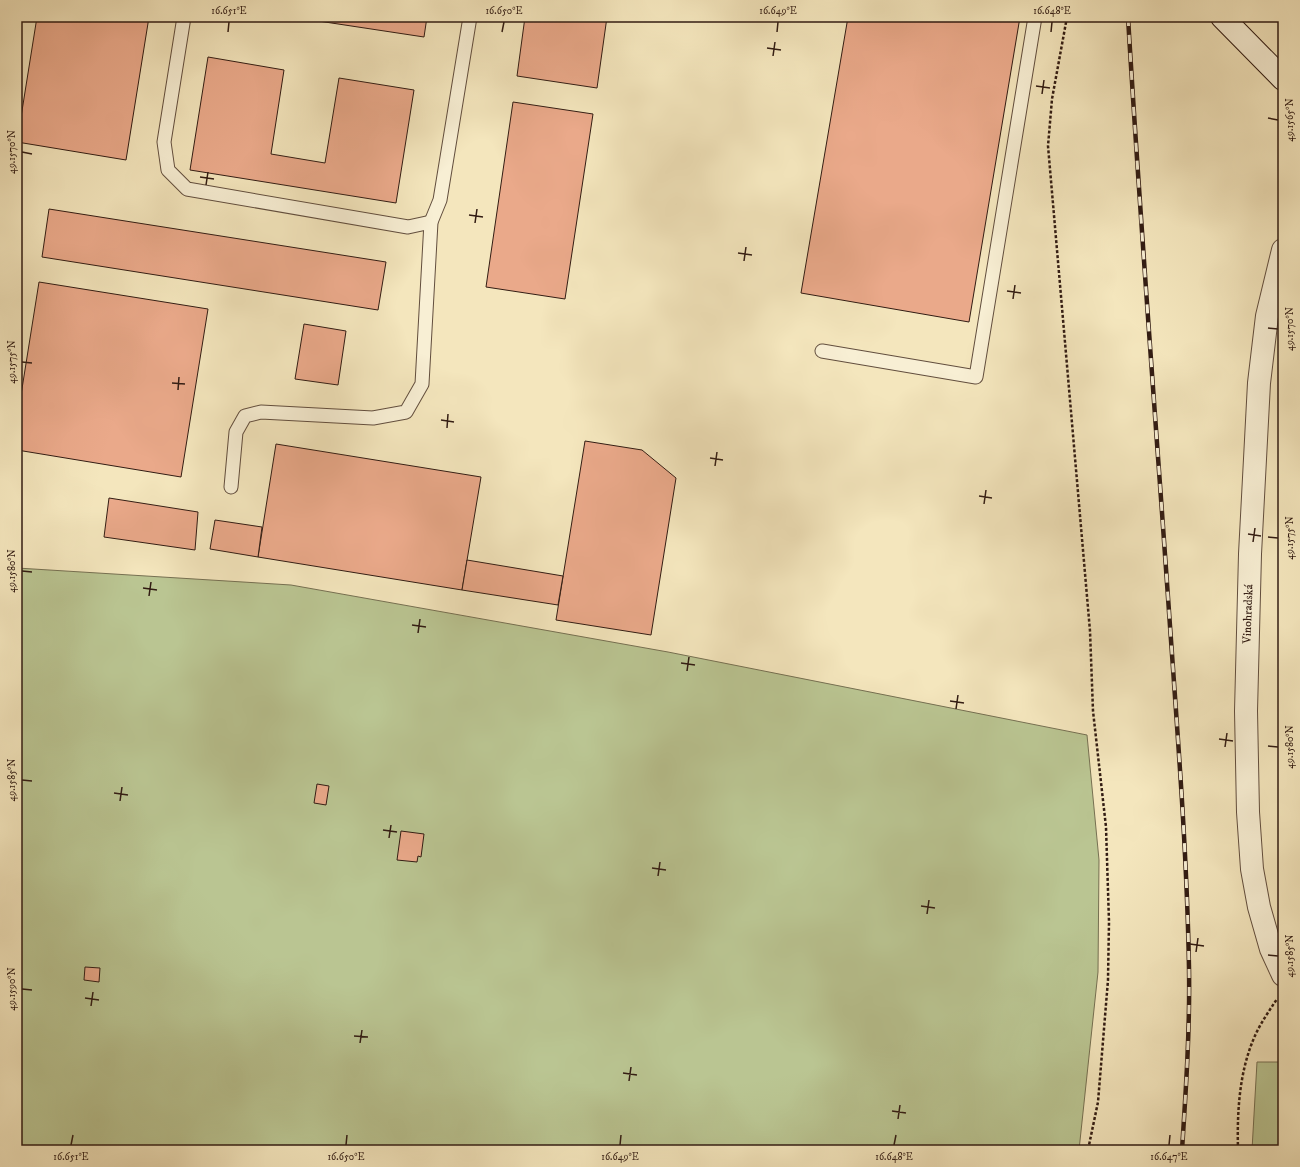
<svg xmlns="http://www.w3.org/2000/svg" width="1300" height="1167" font-family="'IM FELL DW Pica',serif">
	<rect width="100%" height="100%" fill="#f4e6bd"/>
	<filter id="stains"><feTurbulence type="fractalNoise" baseFrequency=".005" numOctaves="4"/><feColorMatrix values="0 0 0 0 .2 0 0 0 0 .09 0 0 0 0 .02 0 0 0 .5 -.17"/></filter>
	<radialGradient id="worn" r=".72"><stop offset=".6" stop-color="#630" stop-opacity="0"/><stop offset="1" stop-color="#630" stop-opacity=".3"/></radialGradient>
	<!-- green -->
	<g fill="#bac592" stroke="#767052">
		<path d="M17 568 291 585 668 652 1087 735 1099 860 1098 972 1079 1150H17Z"/>
		<path d="M1257 1062H1283V1150H1252Z"/>
	</g>
	<!-- building -->
	<g fill="#eaa98a" stroke="#321c13">
		<path d="M37 17H149L126 160 17 142Z"/>
		<path d="M292 17H427L424 37Z"/>
		<path d="M525 17H607L597 88 517 76Z"/>
		<path d="M848 17H1020L969 322 801 293Z"/>
		<path d="M208 57 284 70 271 154 325 163 339 78 414 90 396 203 190 170Z"/>
		<path d="M513 102 593 114 565 299 486 287Z"/>
		<path d="M49 209 386 262 378 310 42 257Z"/>
		<path d="M39 282 208 309 181 477 17 450V420Z"/>
		<path d="M304 324 346 331 338 385 295 379Z"/>
		<path d="M585 441 642 450 676 478 651 635 556 620Z"/>
		<path d="M276 444 481 477 462 590 258 557Z"/>
		<path d="M109 498 198 512 195 550 104 537Z"/>
		<path d="M215 520 262 527 258 557 210 549Z"/>
		<path d="M467 560 563 576 558 605 462 590Z"/>
		<path d="M317 784 329 786 326 805 314 803Z"/>
		<path d="M401 831 424 834 421 857 418 856 417 862 397 860Z"/>
		<path d="M85 967 100 968 99 982 84 980Z"/>
	</g>
	<g fill="none" stroke-linecap="round" stroke-linejoin="round">
		<!-- service casing -->
		<g stroke="#624e3e" stroke-width="15">
			<g id="service">
				<path d="M184 17 164 142 168 170 187 189 408 227 431 222"/>
				<path d="M822 351 976 377 1035 17"/>
				<path d="M231 487 236 432 245 416 261 412 373 418 406 412 422 384 431 222 440 200 470 17"/>
			</g>
		</g>
		<!-- minor casing -->
		<g stroke="#624e3e" stroke-width="24">
			<path id="minor" d="M1283 250 1267 316 1259 383 1250 554 1246 711 1248 812 1252 869 1259 907 1271 949 1283 975"/>
		</g>
		<!-- secondary casing -->
		<g stroke="#321c13" stroke-width="24">
			<path id="secondary" d="M1222 17 1283 79"/>
		</g>
		<!-- path -->
		<g stroke="#321c13" stroke-width="2.5" stroke-dasharray="3 2" stroke-linecap="butt">
			<path d="M1067 17 1052 99 1048 146 1090 631 1093 711 1106 827 1109 922 1108 980 1098 1102 1088 1150"/>
			<path d="M1238 1150C1237 1113 1239 1073 1254 1038 1260 1024 1269 1011 1277 999"/>
		</g>
		<!-- service -->
		<use href="#service" stroke="#f8efd4" stroke-width="13"/>
		<!-- minor -->
		<use href="#minor" stroke="#f8efd4" stroke-width="22"/>
		<!-- secondary -->
		<use href="#secondary" stroke="#f8efd4" stroke-width="22"/>
		<!-- rail casing -->
		<g stroke="#321c13" stroke-width="4.5">
			<path id="rail" d="M1128 17C1140 220 1156 423 1170 626 1178 740 1187 854 1189 968 1190 1028 1186 1089 1182 1150"/>
		</g>
		<!-- rail -->
		<use href="#rail" stroke="#f8efd4" stroke-width="3" stroke-dasharray="9" stroke-linecap="butt"/>
	</g>
	<!-- ticks -->
	<path fill="none" stroke="#321c13" stroke-width="1.5" d="M228 32 229 22M502 32 504 22M777 32 778 22M1051 32 1052 22M767 48 781 50M773 56 775 42M1036 86 1050 88M1042 94 1044 80M1268 118 1278 120M22 152 32 154M200 177 214 179M206 185 208 172M469 215 483 217M475 223 477 209M738 253 752 255M744 261 746 247M1007 291 1021 293M1013 299 1015 285M1268 328 1278 329M22 362 32 363M172 383 185 384M178 390 179 377M441 420 454 422M447 428 448 414M710 458 723 460M715 466 717 452M979 496 992 498M984 504 986 490M1248 534 1261 536M1268 537 1278 538M1253 542 1255 528M22 571 32 572M143 588 157 590M149 596 151 582M412 625 426 627M418 633 420 619M681 663 695 665M687 671 689 657M950 701 964 703M956 709 958 695M1219 739 1233 741M1268 746 1278 747M1225 747 1227 733M22 780 32 781M114 793 128 795M120 801 122 787M383 830 397 832M389 838 391 825M652 868 666 870M658 876 660 862M921 906 935 908M927 914 929 900M1190 944 1204 946M1196 952 1198 938M1268 955 1278 956M22 989 32 990M85 998 99 1000M91 1006 93 992M354 1036 368 1037M360 1043 362 1030M623 1073 637 1075M629 1081 631 1067M892 1111 906 1113M898 1119 900 1105M71 1145 73 1135M346 1145 347 1135M620 1145 621 1135M894 1145 896 1135M1169 1145 1170 1135"/>
	<g text-anchor="middle" dominant-baseline="central" stroke-width="4" stroke-linejoin="round" paint-order="stroke">
		<!-- street labels -->
		<g font-size="12" fill="#321c13" stroke="#f8efd4">
			<text transform="translate(1248 614) rotate(-88)">Vinohradská</text>
		</g>
	</g>
	<!-- margin -->
	<rect width="1300" height="1167" fill="none" stroke="#f4e6bd" stroke-width="44"/>
	<rect x="22" y="22" width="1256" height="1123" fill="none" stroke="#321c13" stroke-width="1.5"/>
	<g font-size="10" text-anchor="middle" fill="#321c13">
		<text x="229" y="14">16.651°E</text>
		<text x="504" y="14">16.650°E</text>
		<text x="778" y="14">16.649°E</text>
		<text x="1052" y="14">16.648°E</text>
		<text transform="translate(1289 120) rotate(-90)" y="4">49.1565°N</text>
		<text transform="translate(11 152) rotate(-90)" y="4">49.1570°N</text>
		<text transform="translate(1289 329) rotate(-90)" y="4">49.1570°N</text>
		<text transform="translate(11 362) rotate(-90)" y="4">49.1575°N</text>
		<text transform="translate(1289 538) rotate(-90)" y="4">49.1575°N</text>
		<text transform="translate(11 571) rotate(-90)" y="4">49.1580°N</text>
		<text transform="translate(1289 747) rotate(-90)" y="4">49.1580°N</text>
		<text transform="translate(11 780) rotate(-90)" y="4">49.1585°N</text>
		<text transform="translate(1289 956) rotate(-90)" y="4">49.1585°N</text>
		<text transform="translate(11 989) rotate(-90)" y="4">49.1590°N</text>
		<text x="71" y="1160">16.651°E</text>
		<text x="346" y="1160">16.650°E</text>
		<text x="620" y="1160">16.649°E</text>
		<text x="894" y="1160">16.648°E</text>
		<text x="1169" y="1160">16.647°E</text>
	</g>
	<rect width="100%" height="100%" filter="url(#stains)"/>
	<rect width="100%" height="100%" fill="url(#worn)"/>
</svg>
